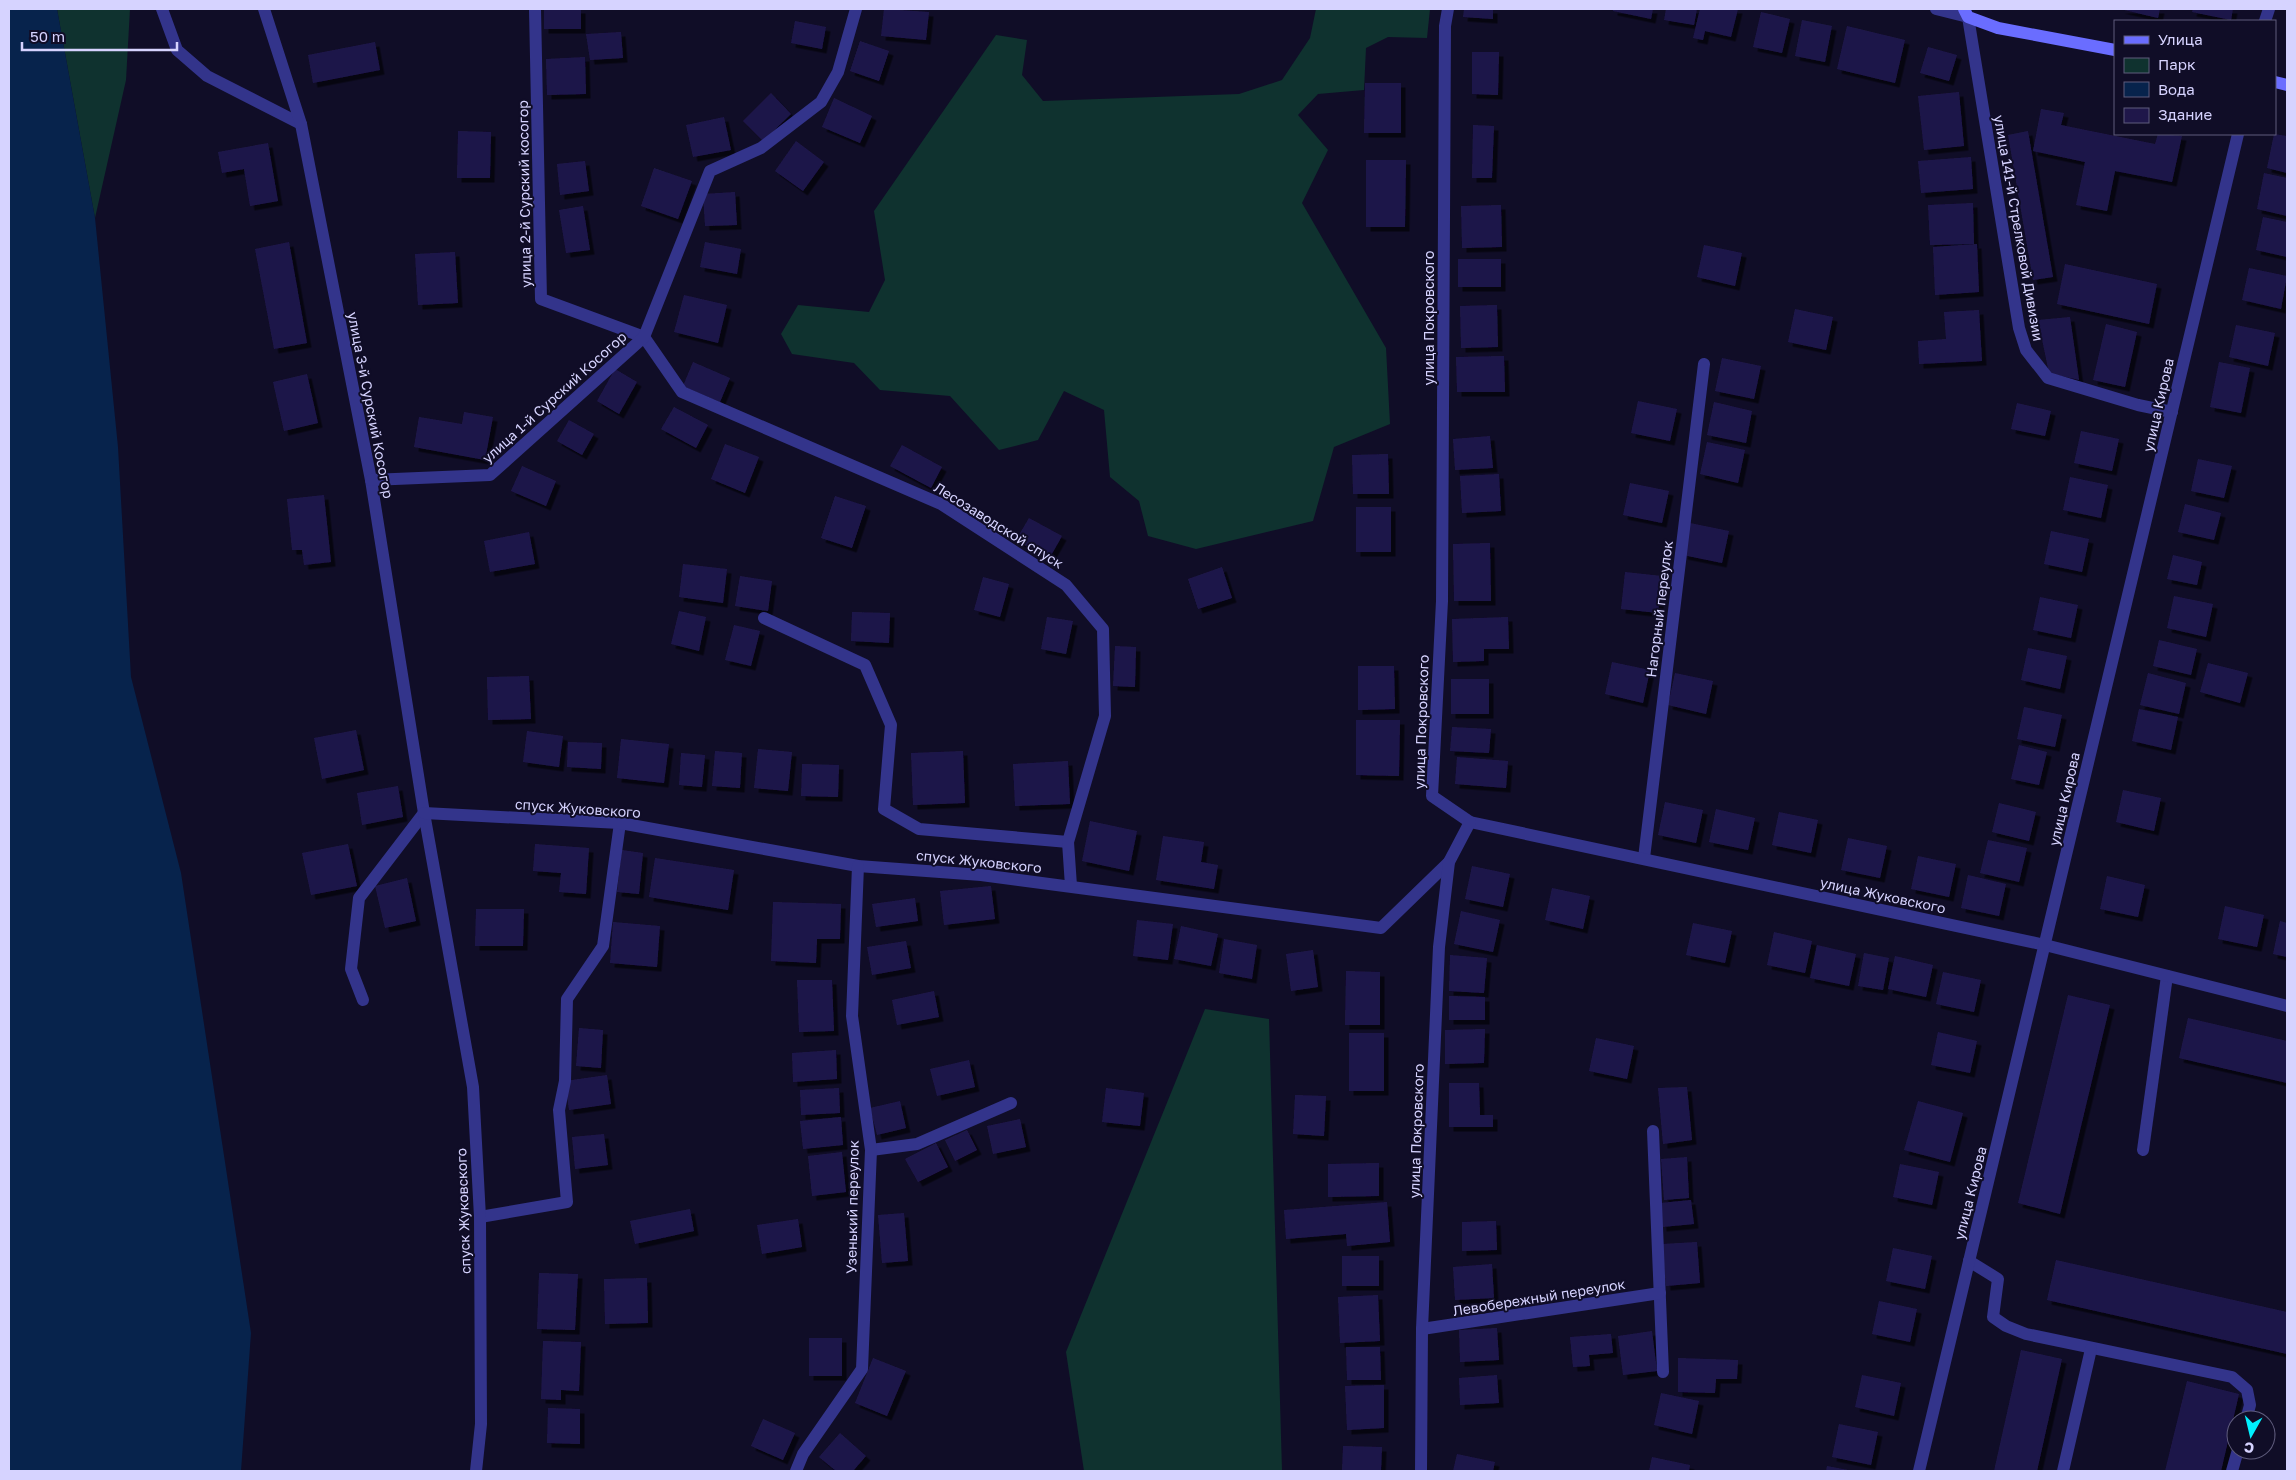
<svg xmlns="http://www.w3.org/2000/svg" width="2296" height="1480" font-family="'Golos Text',sans-serif">
	<defs>
		<filter id="shadow"><feDropShadow dx="4.5" dy="4.5" stdDeviation="0" flood-color="#0009"/></filter>
	</defs>
	<rect width="100%" height="100%" fill="#100d27"/>
	<!-- green -->
	<g fill="#0f322f">
		<path d="M57 9H130L126 80 95 218Z"/>
		<path d="M1316 9H1430L1427 38 1388 37 1366 48 1364 90 1318 94 1298 115 1328 150 1302 203 1386 348 1390 424 1334 447 1313 521 1196 549 1148 536 1139 501 1110 477 1104 410 1064 391 1038 440 999 450 950 396 880 390 854 363 792 354 781 334 798 305 869 312 885 280 874 211 996 35 1027 40 1022 75 1043 101 1239 94 1282 80 1310 38Z"/>
		<path d="M1205 1009 1269 1019 1282 1471H1084L1066 1352Z"/>
	</g>
	<!-- water -->
	<path fill="#07234c" d="M9 9H57L95 218 118 447 131 677 181 873 251 1333 241 1471H9Z"/>
	<!-- building -->
	<g fill="#1f174a" filter="url(#shadow)">
		<rect x="544" y="9" width="37" height="20"/>
		<path d="M884 9 929 12 926 40 881 36Z"/>
		<path d="M1464 9H1493V19L1463 17Z"/>
		<path d="M1613 9H1653L1651 19 1613 11Z"/>
		<path d="M1666 9H1697L1694 25 1664 20Z"/>
		<path d="M1700 9H1738L1731 37 1705 31 1703 40 1693 38Z"/>
		<path d="M2120 9H2160L2158 18Z"/>
		<path d="M2193 9H2233L2231 20 2192 12Z"/>
		<path d="M1761 12 1790 19 1782 53 1753 47Z"/>
		<path d="M1802 20 1832 26 1825 62 1795 56Z"/>
		<path d="M795 21 826 27 822 49 791 43Z"/>
		<path d="M1847 26 1905 40 1895 83 1837 69Z"/>
		<path d="M621 32 623 58 590 60 586 34Z"/>
		<path d="M860 41 889 51 879 81 850 71Z"/>
		<path d="M375 42 380 70 313 83 308 55Z"/>
		<path d="M1928 47 1957 55 1949 81 1920 73Z"/>
		<path d="M1472 52H1499L1498 95 1472 94Z"/>
		<path d="M585 57 586 94 547 95 546 59Z"/>
		<path d="M1365 83H1401V133H1364Z"/>
		<path d="M1959 92 1964 146 1924 150 1918 96Z"/>
		<path d="M771 93 791 114 763 141 743 121Z"/>
		<path d="M834 98 872 116 860 143 822 127Z"/>
		<path d="M2041 109 2064 113 2061 125 2155 144 2158 134 2182 136 2172 182 2115 171 2107 211 2076 205 2085 162 2033 151Z"/>
		<path d="M724 117 731 150 693 157 686 125Z"/>
		<path d="M1473 125 1494 126 1492 178H1472Z"/>
		<path d="M458 131 491 132 490 178H457Z"/>
		<path d="M2028 131 2053 277 2033 280 2008 135Z"/>
		<path d="M2274 134 2287 136V173L2267 168Z"/>
		<path d="M796 141 824 162 803 191 775 171Z"/>
		<path d="M268 143 278 201 250 206 244 169 222 173 218 152Z"/>
		<path d="M1971 157 1973 189 1921 193 1918 161Z"/>
		<path d="M1366 160H1406L1405 227H1366Z"/>
		<path d="M585 161 589 191 560 195 557 164Z"/>
		<path d="M654 168 692 181 678 219 641 206Z"/>
		<path d="M2264 173 2287 178V216L2257 209Z"/>
		<path d="M735 192 737 225 705 226 703 194Z"/>
		<path d="M1973 203 1974 244 1930 245 1928 205Z"/>
		<path d="M1501 205 1502 247 1462 248 1461 206Z"/>
		<path d="M583 206 590 250 566 253 559 210Z"/>
		<path d="M2263 217 2287 222V257L2256 250Z"/>
		<path d="M289 242 307 343 274 349 255 249Z"/>
		<path d="M705 242 741 249 737 274 700 267Z"/>
		<path d="M1977 244 1979 292 1935 295 1933 247Z"/>
		<path d="M1704 245 1742 253 1735 286 1697 277Z"/>
		<path d="M455 252 458 303 418 305 415 254Z"/>
		<rect x="1458" y="259" width="43" height="28"/>
		<path d="M2065 264 2157 284 2149 324 2057 304Z"/>
		<path d="M2249 268 2287 276 2281 309 2242 300Z"/>
		<path d="M684 295 727 305 718 343 674 332Z"/>
		<path d="M1497 305 1498 347 1461 348 1460 306Z"/>
		<path d="M1795 309 1833 317 1826 350 1788 342Z"/>
		<path d="M1979 310 1982 361 1919 364 1918 341 1946 339 1944 312Z"/>
		<path d="M2070 317 2079 380 2049 373 2038 320Z"/>
		<path d="M2106 324 2137 332 2125 387 2093 380Z"/>
		<path d="M2236 325 2275 333 2268 366 2229 357Z"/>
		<path d="M1504 356 1505 392H1457L1456 357Z"/>
		<path d="M1722 358 1761 366 1754 399 1715 391Z"/>
		<path d="M693 362 730 378 720 402 683 386Z"/>
		<path d="M2219 362 2250 368 2241 413 2210 407Z"/>
		<path d="M615 369 637 382 619 414 597 401Z"/>
		<path d="M307 374 318 423 284 431 273 382Z"/>
		<path d="M1638 401 1677 409 1670 441 1631 433Z"/>
		<path d="M1714 402 1752 411 1746 443 1707 435Z"/>
		<path d="M2017 403 2051 411 2045 436 2011 429Z"/>
		<path d="M674 407 708 425 696 448 661 429Z"/>
		<path d="M464 412 493 417 485 460 414 447 419 417 462 424Z"/>
		<path d="M569 420 594 434 582 455 557 441Z"/>
		<path d="M2081 431 2119 439 2112 471 2074 463Z"/>
		<path d="M1490 436 1493 468 1455 470 1453 439Z"/>
		<path d="M1707 442 1745 450 1738 483 1700 474Z"/>
		<path d="M725 444 759 457 745 493 711 479Z"/>
		<path d="M902 445 942 467 931 488 890 466Z"/>
		<path d="M1388 454 1389 494H1353L1352 455Z"/>
		<path d="M2198 459 2232 466 2224 498 2191 491Z"/>
		<path d="M522 466 556 481 546 506 511 491Z"/>
		<path d="M1499 474 1501 511 1462 513 1460 476Z"/>
		<path d="M2070 477 2108 485 2101 518 2063 510Z"/>
		<path d="M1630 483 1669 491 1662 523 1623 515Z"/>
		<path d="M324 495 331 562 304 565 302 550H292L287 499Z"/>
		<path d="M835 496 866 506 852 548 821 538Z"/>
		<path d="M2185 504 2221 513 2214 540 2178 532Z"/>
		<rect x="1356" y="507" width="35" height="45"/>
		<path d="M1029 518 1062 536 1049 559 1016 540Z"/>
		<path d="M1690 523 1729 531 1722 563 1683 555Z"/>
		<path d="M2051 531 2089 539 2082 572 2044 564Z"/>
		<path d="M529 532 535 564 490 572 484 541Z"/>
		<path d="M1490 543 1491 601H1454L1453 544Z"/>
		<path d="M2173 555 2202 562 2197 585 2167 579Z"/>
		<path d="M683 564 727 569 723 603 679 597Z"/>
		<path d="M1222 567 1232 598 1198 609 1188 579Z"/>
		<path d="M1625 572 1662 576 1658 613 1621 609Z"/>
		<path d="M740 576 772 581 768 611 735 606Z"/>
		<path d="M983 577 1009 584 1000 617 974 610Z"/>
		<path d="M2174 596 2213 604 2206 637 2167 628Z"/>
		<path d="M2040 597 2078 605 2071 638 2033 630Z"/>
		<path d="M679 611 706 617 699 651 671 644Z"/>
		<path d="M852 612 890 613 889 643 851 641Z"/>
		<path d="M1047 617 1073 621 1066 654 1041 649Z"/>
		<path d="M1508 617 1509 649H1484V661L1453 662 1452 619Z"/>
		<path d="M734 625 760 631 751 666 725 660Z"/>
		<path d="M2159 640 2197 649 2191 675 2153 666Z"/>
		<path d="M1115 646 1136 647 1135 687 1113 686Z"/>
		<path d="M2028 648 2067 656 2060 689 2021 680Z"/>
		<path d="M1612 662 1650 670 1643 703 1605 694Z"/>
		<path d="M2208 663 2248 673 2240 703 2200 692Z"/>
		<path d="M1358 666H1394L1395 709 1358 710Z"/>
		<path d="M1675 673 1713 681 1706 714 1668 705Z"/>
		<path d="M2148 673 2186 683 2179 714 2140 705Z"/>
		<path d="M529 676 531 719 488 720 487 677Z"/>
		<rect x="1451" y="679" width="38" height="35"/>
		<path d="M2024 707 2062 715 2055 747 2017 739Z"/>
		<path d="M2139 709 2178 717 2171 750 2132 741Z"/>
		<path d="M1356 720H1400L1399 776 1356 775Z"/>
		<path d="M1452 727 1491 729 1489 753 1450 751Z"/>
		<path d="M356 730 364 770 322 779 314 738Z"/>
		<path d="M527 731 563 736 559 767 523 762Z"/>
		<path d="M621 739 669 744 664 783 617 778Z"/>
		<path d="M568 742 602 743 601 769 567 767Z"/>
		<path d="M2019 745 2047 752 2039 785 2011 779Z"/>
		<path d="M758 749 792 752 788 791 754 788Z"/>
		<path d="M715 751 742 753 740 788 712 786Z"/>
		<path d="M963 751 965 803 913 805 911 753Z"/>
		<path d="M681 753 705 755 702 787 679 785Z"/>
		<path d="M1457 757 1508 761 1506 788 1455 784Z"/>
		<path d="M1068 761 1070 804 1015 806 1013 764Z"/>
		<path d="M802 764 839 765 838 797 801 796Z"/>
		<path d="M398 786 403 817 362 825 357 793Z"/>
		<path d="M2123 790 2161 798 2154 831 2116 822Z"/>
		<path d="M1665 802 1703 810 1696 843 1658 835Z"/>
		<path d="M1999 803 2036 812 2029 841 1992 832Z"/>
		<path d="M1716 809 1755 818 1748 850 1709 842Z"/>
		<path d="M1779 812 1818 820 1811 853 1772 845Z"/>
		<path d="M1090 821 1137 831 1129 871 1082 861Z"/>
		<path d="M1163 836 1204 842 1201 862 1218 865 1214 889 1156 880Z"/>
		<path d="M1848 838 1887 846 1880 878 1841 870Z"/>
		<path d="M1988 840 2027 848 2019 882 1980 873Z"/>
		<path d="M348 844 357 886 311 895 302 853Z"/>
		<path d="M535 844 589 848 586 894 559 892 561 873 533 871Z"/>
		<path d="M622 850 643 853 639 894 617 892Z"/>
		<path d="M1918 856 1956 864 1949 897 1911 889Z"/>
		<path d="M655 858 734 870 728 910 649 897Z"/>
		<path d="M1472 866 1510 874 1503 907 1465 899Z"/>
		<path d="M1968 875 2006 884 1999 916 1961 908Z"/>
		<path d="M2107 876 2145 885 2138 917 2100 909Z"/>
		<path d="M407 878 416 921 385 928 375 886Z"/>
		<path d="M991 886 995 919 944 925 940 891Z"/>
		<path d="M1552 888 1590 896 1583 929 1545 920Z"/>
		<path d="M915 898 918 921 876 927 872 904Z"/>
		<path d="M773 902 841 904 840 939H817L816 963 771 961Z"/>
		<path d="M2225 906 2264 915 2257 947 2218 939Z"/>
		<path d="M476 909H524L523 946H475Z"/>
		<path d="M1461 911 1500 920 1493 952 1454 944Z"/>
		<path d="M1137 920 1173 924 1168 960 1133 956Z"/>
		<path d="M2280 921 2287 923V957L2273 954Z"/>
		<path d="M613 922 660 926 657 967 610 963Z"/>
		<path d="M1693 923 1732 931 1725 963 1686 955Z"/>
		<path d="M1181 926 1218 934 1211 966 1174 959Z"/>
		<path d="M1774 932 1812 941 1805 973 1767 965Z"/>
		<path d="M1224 939 1257 945 1252 979 1219 973Z"/>
		<path d="M906 941 911 968 872 975 867 947Z"/>
		<path d="M1817 945 1856 954 1849 986 1810 978Z"/>
		<path d="M1313 950 1318 987 1291 991 1286 954Z"/>
		<path d="M1864 953 1889 958 1883 990 1858 986Z"/>
		<path d="M1450 955 1487 958 1484 993 1449 991Z"/>
		<path d="M1895 956 1933 965 1926 997 1888 989Z"/>
		<path d="M1346 971 1380 972V1025H1345Z"/>
		<path d="M1943 972 1981 980 1974 1012 1936 1004Z"/>
		<path d="M797 980H832L834 1031 799 1032Z"/>
		<path d="M934 991 939 1017 897 1025 892 1000Z"/>
		<path d="M2068 995 2110 1005 2060 1214 2018 1203Z"/>
		<path d="M1449 996 1485 997V1020H1449Z"/>
		<path d="M2188 1018 2287 1041V1083L2179 1058Z"/>
		<path d="M579 1028 603 1030 601 1068 576 1066Z"/>
		<path d="M1485 1029 1484 1063 1445 1064V1030Z"/>
		<path d="M1938 1032 1977 1041 1970 1073 1931 1065Z"/>
		<rect x="1349" y="1033" width="35" height="58"/>
		<path d="M1596 1038 1634 1046 1627 1079 1589 1071Z"/>
		<path d="M836 1050 837 1079 793 1082 792 1053Z"/>
		<path d="M969 1060 975 1087 937 1096 930 1069Z"/>
		<path d="M607 1075 611 1104 569 1110 565 1081Z"/>
		<path d="M1449 1083H1479L1480 1115H1493V1127H1449Z"/>
		<path d="M1687 1087 1692 1140 1663 1144 1658 1088Z"/>
		<path d="M839 1088 840 1113 801 1115 800 1090Z"/>
		<path d="M1106 1088 1144 1093 1140 1126 1102 1122Z"/>
		<path d="M1295 1095 1326 1096 1324 1136 1293 1134Z"/>
		<path d="M900 1101 906 1128 877 1135 870 1108Z"/>
		<path d="M1918 1101 1963 1113 1950 1162 1904 1150Z"/>
		<path d="M841 1117 843 1145 803 1149 800 1121Z"/>
		<path d="M1020 1119 1026 1147 993 1154 987 1126Z"/>
		<path d="M967 1130 977 1150 955 1161 945 1140Z"/>
		<path d="M604 1134 608 1165 575 1169 572 1137Z"/>
		<path d="M936 1143 948 1167 918 1182 905 1159Z"/>
		<path d="M842 1152 846 1192 812 1196 808 1156Z"/>
		<path d="M1687 1157 1689 1198 1664 1200 1661 1159Z"/>
		<path d="M1379 1163V1196L1328 1197V1164Z"/>
		<path d="M1900 1164 1939 1172 1932 1205 1893 1197Z"/>
		<path d="M1691 1200 1694 1224 1662 1227 1660 1203Z"/>
		<path d="M1387 1202 1390 1242 1347 1246 1346 1234 1286 1239 1284 1210Z"/>
		<path d="M690 1209 694 1231 635 1244 630 1221Z"/>
		<path d="M904 1213 908 1261 882 1263 878 1215Z"/>
		<path d="M798 1219 802 1247 762 1254 757 1225Z"/>
		<path d="M1496 1221 1497 1250 1462 1251V1222Z"/>
		<path d="M1697 1242 1700 1283 1666 1286 1662 1244Z"/>
		<path d="M1893 1248 1932 1256 1925 1289 1886 1281Z"/>
		<rect x="1342" y="1256" width="37" height="30"/>
		<path d="M2056 1260 2287 1312V1354L2047 1300Z"/>
		<path d="M1492 1264 1494 1298 1455 1300 1453 1267Z"/>
		<path d="M539 1273 578 1274 575 1330 537 1329Z"/>
		<path d="M647 1278 648 1323 605 1324 604 1279Z"/>
		<path d="M1378 1295 1380 1341 1340 1343 1338 1297Z"/>
		<path d="M1879 1301 1917 1309 1910 1342 1872 1334Z"/>
		<path d="M1497 1328 1499 1360 1460 1362 1459 1330Z"/>
		<path d="M1652 1331 1657 1371 1623 1375 1618 1336Z"/>
		<path d="M1611 1334 1613 1353 1589 1355 1590 1366 1573 1367 1570 1337Z"/>
		<rect x="809" y="1338" width="33" height="38"/>
		<path d="M543 1341 581 1342 579 1391 561 1390V1400L541 1399Z"/>
		<path d="M1346 1347H1380L1381 1380H1347Z"/>
		<path d="M2021 1350 2062 1359 2037 1471H1994Z"/>
		<path d="M873 1358 906 1371 887 1416 855 1403Z"/>
		<path d="M1678 1358 1738 1360 1737 1379H1716L1715 1393 1678 1392Z"/>
		<path d="M1497 1375 1499 1403 1460 1405 1459 1378Z"/>
		<path d="M1862 1375 1901 1383 1894 1416 1855 1407Z"/>
		<path d="M2187 1381 2239 1394 2221 1471H2165Z"/>
		<path d="M1384 1385V1428L1347 1430 1345 1386Z"/>
		<path d="M1661 1393 1699 1401 1692 1434 1654 1425Z"/>
		<path d="M548 1408 580 1409V1444L547 1443Z"/>
		<path d="M763 1419 795 1433 783 1460 751 1446Z"/>
		<path d="M1839 1424 1878 1432 1871 1465 1832 1457Z"/>
		<path d="M840 1433 866 1456 853 1471H836L819 1457Z"/>
		<path d="M1343 1446 1382 1447 1381 1471H1342Z"/>
		<path d="M1457 1454 1495 1462 1493 1471H1453Z"/>
		<path d="M1652 1457 1690 1465 1689 1471H1649Z"/>
		<path d="M1827 1466 1848 1470V1471H1826Z"/>
	</g>
	<g fill="none" stroke-linecap="round" stroke-linejoin="round">
		<!-- service -->
		<g stroke="#33348b" stroke-width="12">
			<path d="M162 9 177 50 207 76 301 124"/>
			<path d="M535 9 541 299 644 337"/>
			<path d="M1968 17 2019 328 2026 350 2048 378 2138 405 2172 412"/>
			<path d="M764 618 865 665 891 725 884 809 919 829 1068 842"/>
			<path d="M1644 858 1704 364"/>
			<path d="M363 1000 351 969 359 898 424 813"/>
			<path d="M1653 1131 1663 1372"/>
			<path d="M871 1150 917 1144 1011 1103"/>
			<path d="M2143 1150 2167 976"/>
			<path d="M480 1217 567 1202 559 1110 565 1081 567 999 603 946 620 823"/>
			<path d="M1969 1261 1998 1279 1993 1317 2006 1326 2026 1334 2232 1377 2247 1390 2250 1405 2246 1420"/>
			<path d="M1422 1329 1660 1293"/>
			<path d="M2063 1471 2091 1349"/>
			<path d="M2232 1471 2238 1450"/>
		</g>
		<!-- minor -->
		<g stroke="#33348b" stroke-width="12">
			<path d="M264 9 301 124 371 480 424 813 473 1087 480 1217 481 1424 476 1471"/>
			<path d="M1936 9 1968 17"/>
			<path d="M2265 21 2269 9"/>
			<path d="M644 337 682 392 941 504 1066 585 1103 629 1105 716 1068 842 1071 886"/>
			<path d="M371 480 490 475 644 337 710 171 761 148 821 102 838 72 856 9"/>
			<path d="M424 813 620 823 858 866 981 875 1381 928 1449 862"/>
			<path d="M1470 822 2045 945 2287 1006"/>
			<path d="M796 1471 803 1454 862 1369 871 1150 852 1016 858 866"/>
			<path d="M1421 1471 1422 1329 1439 947 1449 862 1470 822 1432 796 1442 601 1445 26 1448 9"/>
			<path d="M1919 1471 2238 134"/>
		</g>
		<!-- secondary -->
		<g stroke="#6a6dff" stroke-width="12">
			<path d="M1964 9 1968 17 1998 28 2115 50"/>
			<path d="M2275 82 2287 85"/>
		</g>
	</g>
	<g text-anchor="middle" dominant-baseline="central" stroke-width="4" stroke-linejoin="round" paint-order="stroke">
		<!-- street labels -->
		<g font-size="14" fill="#d6d3ff" stroke="#100d27">
			<text transform="translate(524 194) rotate(-91)">улица 2-й Сурский косогор</text>
			<text transform="translate(2019 228) rotate(80)">улица 141-й Стрелковой Дивизии</text>
			<text transform="translate(1428 318) rotate(-90)">улица Покровского</text>
			<text transform="translate(554 397) rotate(-42)">улица 1-й Сурский Косогор</text>
			<text transform="translate(371 405) rotate(79)">улица 3-й Сурский Косогор</text>
			<text transform="translate(2158 405) rotate(-77)">улица Кирова</text>
			<text transform="translate(999 525) rotate(32)">Лесозаводской спуск</text>
			<text transform="translate(1659 609) rotate(-83)">Нагорный переулок</text>
			<text transform="translate(1421 722) rotate(-88)">улица Покровского</text>
			<text transform="translate(2064 799) rotate(-77)">улица Кирова</text>
			<text transform="translate(578 808) rotate(4)">спуск Жуковского</text>
			<text transform="translate(979 861) rotate(6)">спуск Жуковского</text>
			<text transform="translate(1883 895) rotate(12)">улица Жуковского</text>
			<text transform="translate(1416 1131) rotate(-88)">улица Покровского</text>
			<text transform="translate(1970 1193) rotate(-76)">улица Кирова</text>
			<text transform="translate(852 1207) rotate(-89)">Узенький переулок</text>
			<text transform="translate(463 1211) rotate(-92)">спуск Жуковского</text>
			<text transform="translate(1539 1297) rotate(-9)">Левобережный переулок</text>
		</g>
	</g>
	<!-- border -->
	<rect width="2296" height="1480" fill="none" stroke="#d6d3ff" stroke-width="20"/>
	<!-- legend -->
	<rect x="2114" y="20" width="162" height="115" fill="#100d27" stroke="#5f5c7d"/>
	<rect x="2124" y="36" width="25" height="8" fill="#6a6dff" stroke="#5f5c7d"/>
	<text x="2158" y="45" font-size="15" fill="#d6d3ff">Улица</text>
	<rect x="2124" y="58" width="25" height="15" fill="#0f322f" stroke="#5f5c7d"/>
	<text x="2158" y="70" font-size="15" fill="#d6d3ff">Парк</text>
	<rect x="2124" y="82" width="25" height="15" fill="#07234c" stroke="#5f5c7d"/>
	<text x="2158" y="95" font-size="15" fill="#d6d3ff">Вода</text>
	<rect x="2124" y="108" width="25" height="15" fill="#1f174a" stroke="#5f5c7d"/>
	<text x="2158" y="120" font-size="15" fill="#d6d3ff">Здание</text>
	<!-- north arrow -->
	<g transform="translate(2251 1435) rotate(188)"><circle r="24" fill="#100d27" stroke="#5f5c7d"/>
	<path d="M0-4L9 19L0 12L-9 19Z" fill="#00f0fe"/>
	<text y="-8" font-size="14" font-weight="bold" text-anchor="middle" fill="#d6d3ff">С</text>
	</g>
	<!-- scale -->
	<path d="M22 42v8h155v-8" fill="none" stroke="#d6d3ff" stroke-width="2.5"/>
	<text x="30" y="42" font-size="15" fill="#d6d3ff" stroke="#100d27" stroke-width="4" paint-order="stroke">50 m</text>
</svg>
